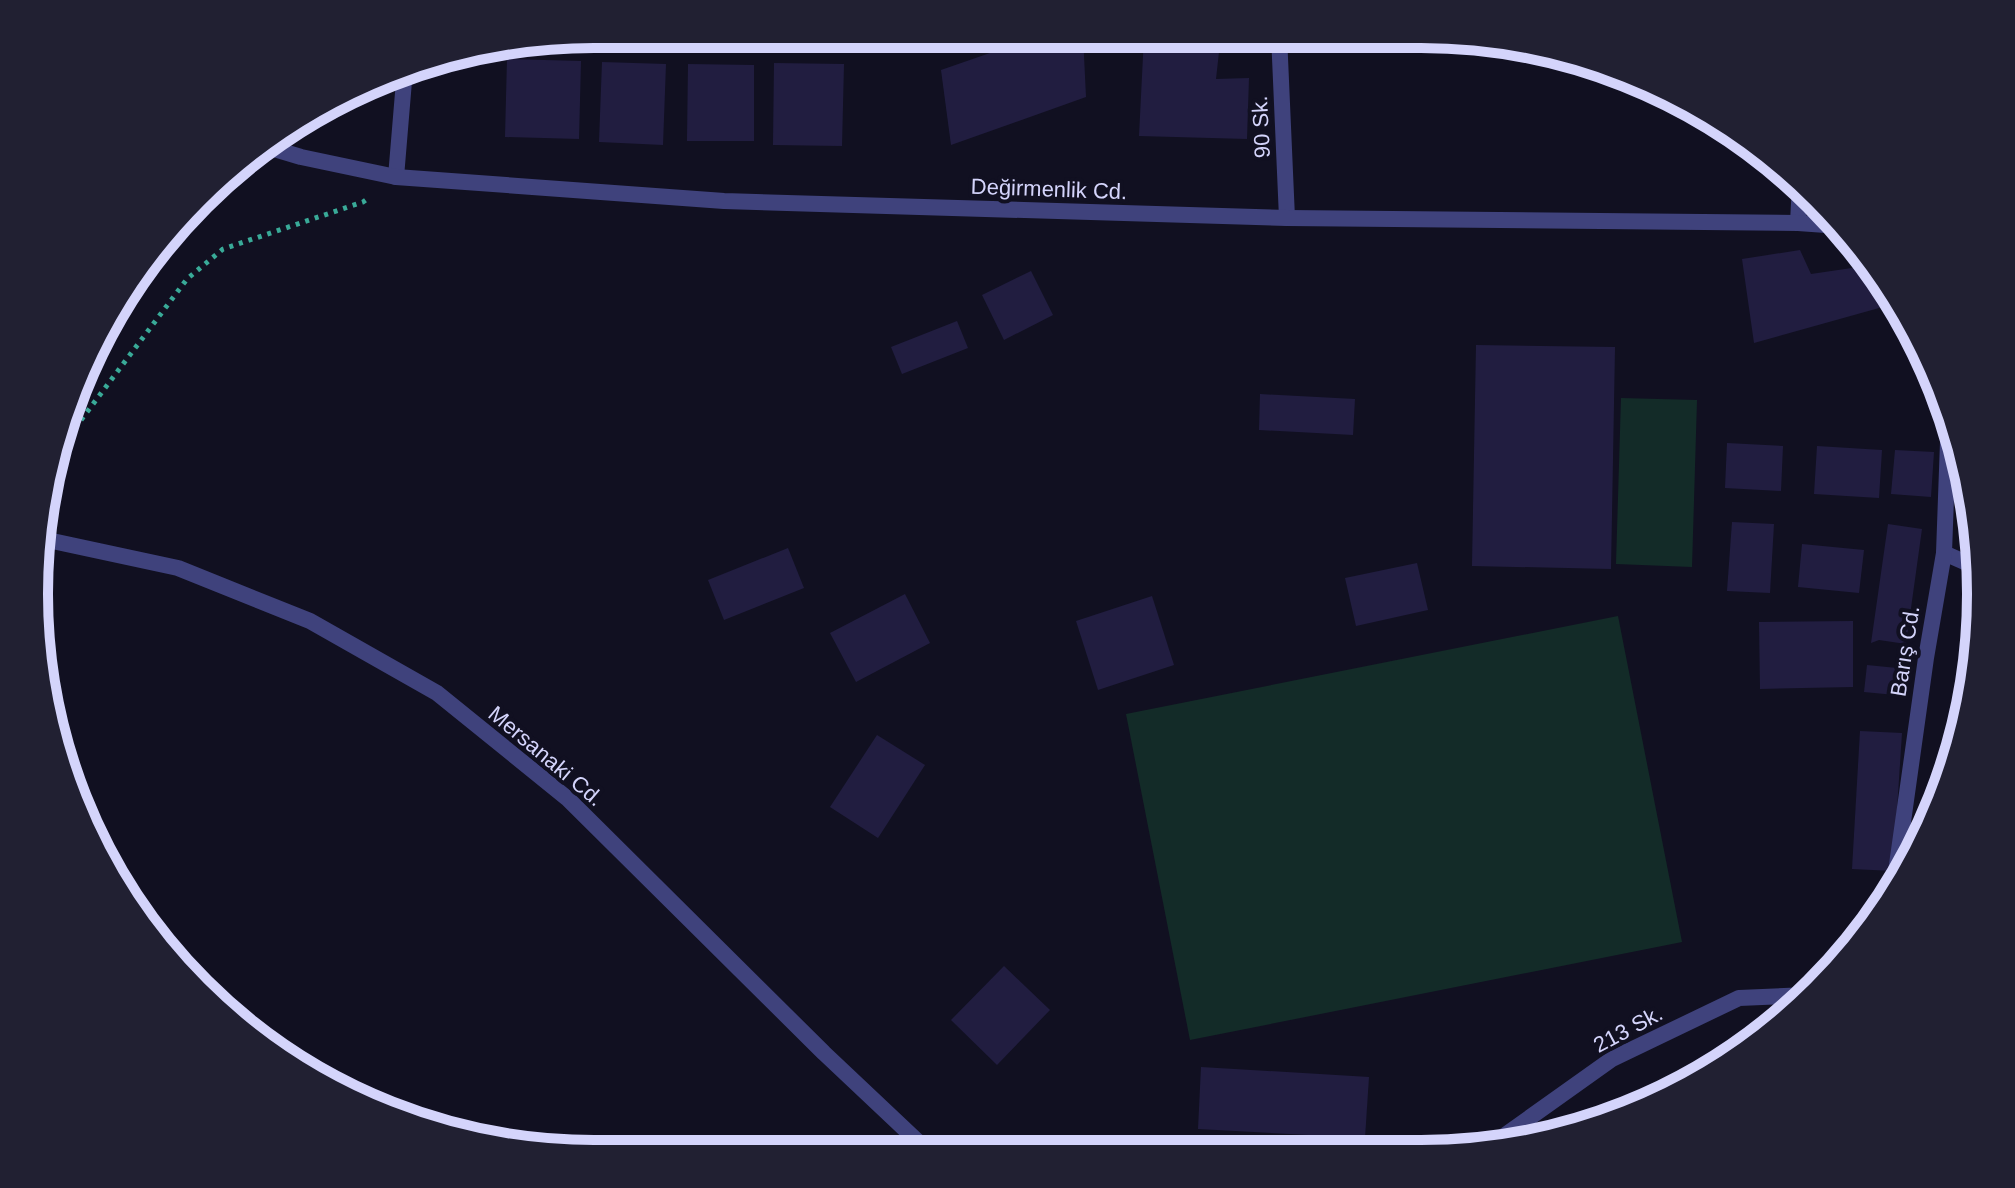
<svg xmlns="http://www.w3.org/2000/svg" width="2015" height="1188" font-family="Helvetica,sans-serif">
	<rect width="100%" height="100%" fill="#111021"/>
	<!-- green -->
	<g fill="#132b28">
		<path d="M1621 398 1697 400 1692 567 1616 564Z"/>
		<path d="M1618 616 1682 942 1190 1040 1126 714Z"/>
	</g>
	<!-- building -->
	<g fill="#211d40">
		<path d="M1042 35H1083L1086 97 951 145 941 70Z"/>
		<path d="M1144 36 1219 52 1216 79 1249 78 1247 139 1139 136Z"/>
		<path d="M507 59 581 61 579 139 505 137Z"/>
		<path d="M602 62 666 64 663 145 599 142Z"/>
		<path d="M774 63 844 64 842 146 773 145Z"/>
		<path d="M688 64 754 65V141H687Z"/>
		<path d="M1800 250 1811 274 1872 265 1887 283 1897 303 1754 343 1742 259Z"/>
		<path d="M1031 271 1053 315 1004 340 982 295Z"/>
		<path d="M957 321 968 348 902 374 891 347Z"/>
		<path d="M1476 345 1615 347 1611 569 1472 566Z"/>
		<path d="M1260 394 1355 399 1353 435 1259 430Z"/>
		<path d="M1727 443 1783 446 1781 491 1725 488Z"/>
		<path d="M1817 446 1882 450 1879 498 1814 494Z"/>
		<path d="M1895 450 1934 452 1931 497 1891 494Z"/>
		<path d="M1732 522 1774 524 1770 593 1727 591Z"/>
		<path d="M1888 524 1922 529 1906 644 1879 640 1871 643Z"/>
		<path d="M1802 544 1864 550 1859 593 1798 587Z"/>
		<path d="M788 548 804 588 724 620 708 580Z"/>
		<path d="M1417 563 1428 610 1356 626 1345 578Z"/>
		<path d="M905 594 930 643 856 682 830 633Z"/>
		<path d="M1152 596 1174 665 1098 690 1076 621Z"/>
		<path d="M1853 621V687L1760 689 1759 622Z"/>
		<path d="M1867 665 1897 668 1895 695 1864 692Z"/>
		<path d="M1860 731 1902 733 1893 871 1852 869Z"/>
		<path d="M877 735 925 765 878 838 830 807Z"/>
		<path d="M1004 966 1050 1010 997 1065 951 1020Z"/>
		<path d="M1201 1067 1369 1077 1365 1138 1198 1129Z"/>
		<path d="M1619 1107 1622 1112 1595 1123 1594 1121Z"/>
	</g>
	<g fill="none" stroke-linecap="round" stroke-linejoin="round">
		<!-- path -->
		<path stroke="#39aa98" stroke-width="5" stroke-dasharray="4 6" stroke-linecap="butt" d="M57 452 187 279 223 249 363 202 370 197"/>
		<!-- minor -->
		<g stroke="#3f427c" stroke-width="16">
			<path d="M1279 35 1287 218"/>
			<path d="M396 177 405 69"/>
			<path d="M1798 223 1800 184"/>
			<path d="M1944 553 1978 568"/>
			<path d="M1487 1148 1612 1059 1739 998 1807 995"/>
		</g>
		<!-- tertiary -->
		<g stroke="#3f427c" stroke-width="16">
			<path d="M261 145 301 157 396 177 724 201 1287 218 1798 223 1840 226"/>
			<path d="M43 539 178 568 310 621 437 693 568 799 824 1053 930 1153"/>
			<path d="M1893 893 1926 658 1944 553 1949 414"/>
		</g>
	</g>
	<g text-anchor="middle" dominant-baseline="central" stroke-width="8" stroke-linejoin="round" paint-order="stroke">
		<!-- street labels -->
		<g font-size="22" fill="#d4d4fb" stroke="#111021">
			<text transform="translate(1261 127) rotate(-93)">90 Sk.</text>
			<text transform="translate(1049 189) rotate(2)">Değirmenlik Cd.</text>
			<text transform="translate(1905 651) rotate(-81)">Barış Cd.</text>
			<text transform="translate(546 756) rotate(40)">Mersanaki Cd.</text>
			<text transform="translate(1628 1029) rotate(-28)">213 Sk.</text>
		</g>
	</g>
	<!-- crop -->
	<path d="M0 0H2015V1188H0ZM594 48H1421A546 546 0 0 1 1967 594V594A546 546 0 0 1 1421 1140H594A546 546 0 0 1 48 594V594A546 546 0 0 1 594 48Z" fill="#212032" fill-rule="evenodd"/>
	<path fill="none" stroke="#d4d4fb" stroke-width="10" d="M594 48H1421A546 546 0 0 1 1967 594V594A546 546 0 0 1 1421 1140H594A546 546 0 0 1 48 594V594A546 546 0 0 1 594 48Z"/>
</svg>
